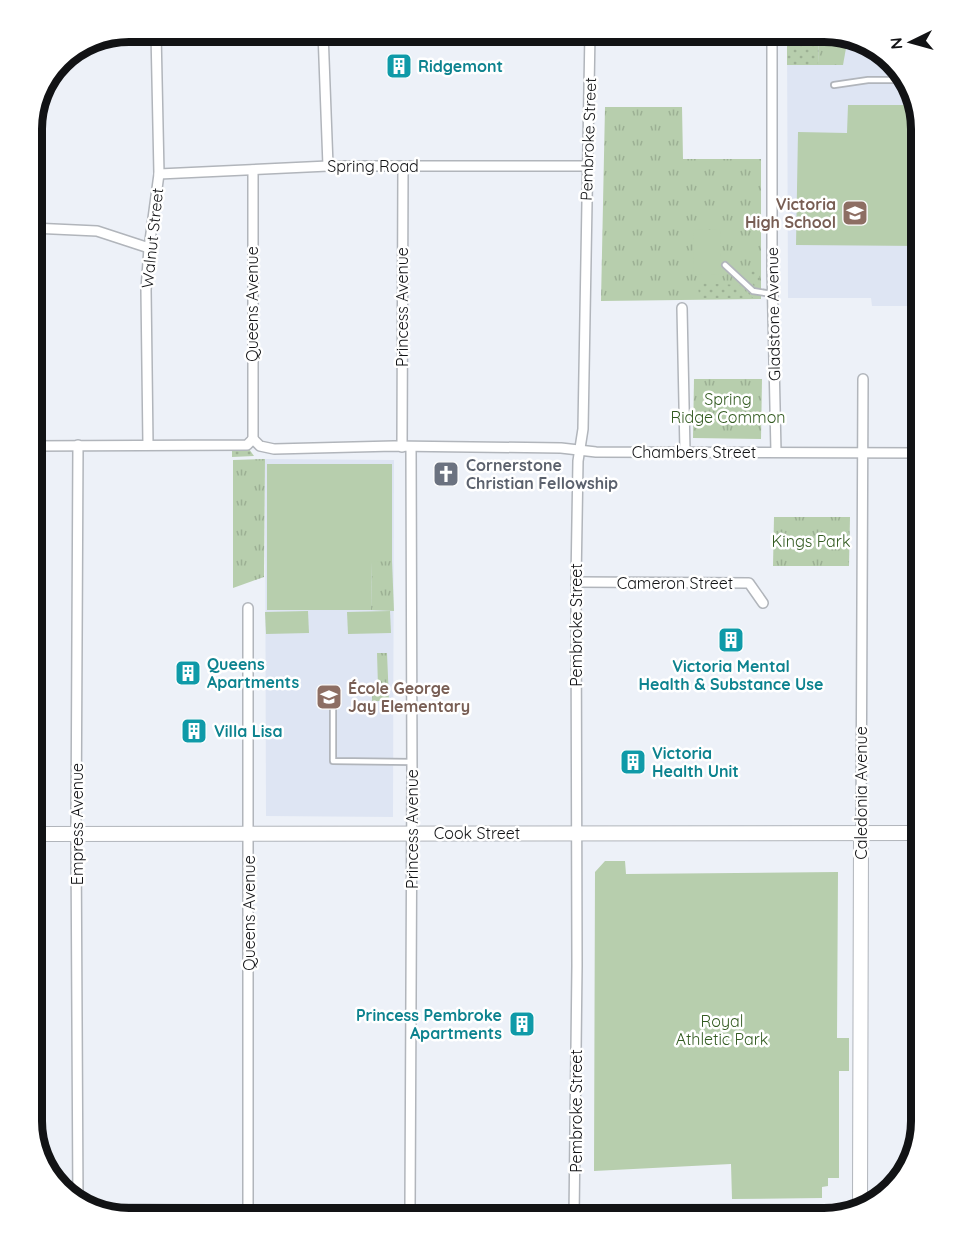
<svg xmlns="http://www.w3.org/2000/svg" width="953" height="1250" font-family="Quicksand,sans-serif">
	<defs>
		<pattern id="grass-tufts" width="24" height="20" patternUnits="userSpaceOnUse" patternTransform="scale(1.5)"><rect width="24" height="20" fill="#b7cead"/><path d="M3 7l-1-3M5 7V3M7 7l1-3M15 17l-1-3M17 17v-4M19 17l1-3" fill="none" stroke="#9cb094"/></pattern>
		<pattern id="garden-dots" width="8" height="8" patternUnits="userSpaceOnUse" patternTransform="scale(1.5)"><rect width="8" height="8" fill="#b7cead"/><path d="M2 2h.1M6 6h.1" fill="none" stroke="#9cb094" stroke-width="1.8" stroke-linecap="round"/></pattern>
	</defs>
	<rect width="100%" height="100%" fill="#edf1f8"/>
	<!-- built -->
	<g fill="#dee5f3">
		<path d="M787 32H830L873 45 905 75 921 129V306H872L871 298H788Z"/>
		<path d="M265 459 394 460 393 817 266 816Z"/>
	</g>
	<!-- grass -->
	<g fill="url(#grass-tufts)">
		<path d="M819 32H830L848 37 843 65H818Z"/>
		<path d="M605 107H682L683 159H761V299L601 301Z"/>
		<path d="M694 379H762L761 439 693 438Z"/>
		<path d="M265 459 264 577 233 588V460Z"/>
		<path d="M774 517H850L849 566H773Z"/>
		<path d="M372 561H392L394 611 371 610Z"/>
		<path d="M377 653H387L389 701H372V688L378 687Z"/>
	</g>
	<!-- garden -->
	<g fill="url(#garden-dots)">
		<path d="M787 32H819L818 65H787Z"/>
		<path d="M747 270H759L760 289H755Z"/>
		<path d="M698 283 739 285 753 298H699Z"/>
		<path d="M232 449H249L254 456 232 457Z"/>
	</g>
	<!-- pitch -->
	<g fill="#b7cead">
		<path d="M848 105H914L921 129V246L796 245 798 132 847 133Z"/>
		<path d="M694 229 721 230 720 275 693 274Z"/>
		<path d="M267 464H392V561L372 562 371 610H267Z"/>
		<path d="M308 611 309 633 266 634 265 612Z"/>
		<path d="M390 611 391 633 348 634 347 612Z"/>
		<path d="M605 861H625L626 874 838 872 837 1038H849V1071H839V1178H828V1186L822 1187V1198L732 1199 731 1164 594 1171 595 872Z"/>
	</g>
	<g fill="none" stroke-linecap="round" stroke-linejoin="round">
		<!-- lane casing -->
		<g stroke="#b1b5bb" stroke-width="8">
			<g id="lane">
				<path d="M834 85 868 80H907"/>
				<path d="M725 265 753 291 772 294"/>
				<path d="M333 710V761L412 762"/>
			</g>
		</g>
		<!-- street casing -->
		<g stroke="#b1b5bb" stroke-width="12">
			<g id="street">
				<path d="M323 32 328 166"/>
				<path d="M772 32V269L776 452"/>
				<path d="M159 174 328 166H587"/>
				<path d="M32 228 97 231 149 248"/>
				<path d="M682 308 685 452"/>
				<path d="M253 439 260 446 274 449 394 446 561 448 596 452 921 453"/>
				<path d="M253 439V170"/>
				<path d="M78 445 76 834 78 1204"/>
				<path d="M148 445 146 290 149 248 159 174 156 32"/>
				<path d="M32 446 247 445 253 439"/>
				<path d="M402 447 403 166"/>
				<path d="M576 582 749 583 763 603"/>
				<path d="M861 833 863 379"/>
				<path d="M92 1209C338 1212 584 1209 830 1210"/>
				<path d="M410 1210 412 777 411 447"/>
				<path d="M248 1218V608"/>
				<path d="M574 1218 577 966 576 582 578 461 583 429 590 32"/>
			</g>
		</g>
		<!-- secondary casing -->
		<g stroke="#b1b5bb" stroke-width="16">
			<g id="secondary">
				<path d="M32 834 921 833"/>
				<path d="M860 1208 861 833"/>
			</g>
		</g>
		<!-- lane -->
		<use href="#lane" stroke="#fff" stroke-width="4.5"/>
		<!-- street -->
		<use href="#street" stroke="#fff" stroke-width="9"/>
		<!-- secondary -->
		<use href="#secondary" stroke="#fff" stroke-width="14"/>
	</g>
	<!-- icons -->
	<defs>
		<g id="building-square" transform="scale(1.35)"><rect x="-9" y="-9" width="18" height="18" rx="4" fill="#0f9aa8" stroke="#fff"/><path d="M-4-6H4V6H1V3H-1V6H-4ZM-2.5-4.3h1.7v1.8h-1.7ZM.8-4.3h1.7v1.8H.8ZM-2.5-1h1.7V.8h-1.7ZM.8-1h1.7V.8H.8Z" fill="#fff"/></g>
		<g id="school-square" transform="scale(1.35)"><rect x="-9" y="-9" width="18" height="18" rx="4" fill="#8d6e63" stroke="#fff"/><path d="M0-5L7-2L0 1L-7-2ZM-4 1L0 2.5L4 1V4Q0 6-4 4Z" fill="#fff"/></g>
		<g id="church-square" transform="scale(1.35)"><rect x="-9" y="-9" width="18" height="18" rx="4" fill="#6b7280" stroke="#fff"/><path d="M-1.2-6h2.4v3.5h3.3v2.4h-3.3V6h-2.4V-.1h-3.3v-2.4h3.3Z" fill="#fff"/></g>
	</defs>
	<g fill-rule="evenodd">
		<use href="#building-square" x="399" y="66"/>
		<use href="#school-square" x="855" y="213"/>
		<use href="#church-square" x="446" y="474"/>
		<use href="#building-square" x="731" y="640"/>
		<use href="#building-square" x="188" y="673"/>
		<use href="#school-square" x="329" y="697"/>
		<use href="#building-square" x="194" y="731"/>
		<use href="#building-square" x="633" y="762"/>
		<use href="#building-square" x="522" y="1024"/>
	</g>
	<g text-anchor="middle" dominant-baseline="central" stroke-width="5" stroke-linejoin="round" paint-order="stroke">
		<!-- culture labels -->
		<g font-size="16" font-weight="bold" fill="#0d838f" stroke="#fff" text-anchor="start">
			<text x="418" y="66">Ridgemont</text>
			<text x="207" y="664">Queens<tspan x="207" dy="18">Apartments</tspan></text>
			<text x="731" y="666" text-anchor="middle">Victoria Mental<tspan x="731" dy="18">Health &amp; Substance Use</tspan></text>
			<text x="214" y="731">Villa Lisa</text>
			<text x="652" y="753">Victoria<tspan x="652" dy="18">Health Unit</tspan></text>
			<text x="502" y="1015" text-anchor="end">Princess Pembroke<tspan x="502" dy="18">Apartments</tspan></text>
		</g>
		<!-- street labels -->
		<g font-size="16" fill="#121315" stroke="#fff">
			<text transform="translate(588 139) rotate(-88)">Pembroke Street</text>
			<text x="373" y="166">Spring Road</text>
			<text transform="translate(152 238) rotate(-84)">Walnut Street</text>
			<text transform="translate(252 304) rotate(-90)">Queens Avenue</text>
			<text transform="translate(402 307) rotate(-90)">Princess Avenue</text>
			<text transform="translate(773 314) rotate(-91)">Gladstone Avenue</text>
			<text x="694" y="452">Chambers Street</text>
			<text x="675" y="583">Cameron Street</text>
			<text transform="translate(576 625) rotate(-90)">Pembroke Street</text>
			<text transform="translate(861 793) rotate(-90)">Caledonia Avenue</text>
			<text transform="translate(77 824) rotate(-90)">Empress Avenue</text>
			<text transform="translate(412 829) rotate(-90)">Princess Avenue</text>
			<text x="477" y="833">Cook Street</text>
			<text transform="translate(249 913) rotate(-90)">Queens Avenue</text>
			<text transform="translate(576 1111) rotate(-90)">Pembroke Street</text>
		</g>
		<!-- education labels -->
		<g font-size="16" font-weight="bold" fill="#785e54" stroke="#fff" text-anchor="end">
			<text x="836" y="204">Victoria<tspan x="836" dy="18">High School</tspan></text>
			<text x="348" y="688" text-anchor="start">École George<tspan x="348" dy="18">Jay Elementary</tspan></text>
		</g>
		<!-- park labels -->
		<g font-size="16" fill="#335b21" stroke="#fff">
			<text x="728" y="399">Spring<tspan x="728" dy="18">Ridge Common</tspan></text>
			<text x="811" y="541">Kings Park</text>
			<text x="722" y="1021">Royal<tspan x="722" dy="18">Athletic Park</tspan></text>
		</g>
		<!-- worship labels -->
		<g font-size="16" font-weight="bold" fill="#5b616d" stroke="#fff" text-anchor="start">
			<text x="466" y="465">Cornerstone<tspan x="466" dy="18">Christian Fellowship</tspan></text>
		</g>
	</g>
	<!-- crop -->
	<path d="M0 0H953V1250H0ZM129 42H824A87 87 0 0 1 911 129V1121A87 87 0 0 1 824 1208H129A87 87 0 0 1 42 1121V129A87 87 0 0 1 129 42Z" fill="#fff" fill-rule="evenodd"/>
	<path fill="none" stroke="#121315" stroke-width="8" d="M129 42H824A87 87 0 0 1 911 129V1121A87 87 0 0 1 824 1208H129A87 87 0 0 1 42 1121V129A87 87 0 0 1 129 42Z"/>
	<!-- north arrow -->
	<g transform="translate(911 42) rotate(265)" stroke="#ffffff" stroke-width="4.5" paint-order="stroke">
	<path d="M0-4.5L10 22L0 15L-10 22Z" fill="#121315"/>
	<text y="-9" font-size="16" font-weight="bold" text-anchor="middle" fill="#121315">N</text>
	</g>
</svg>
